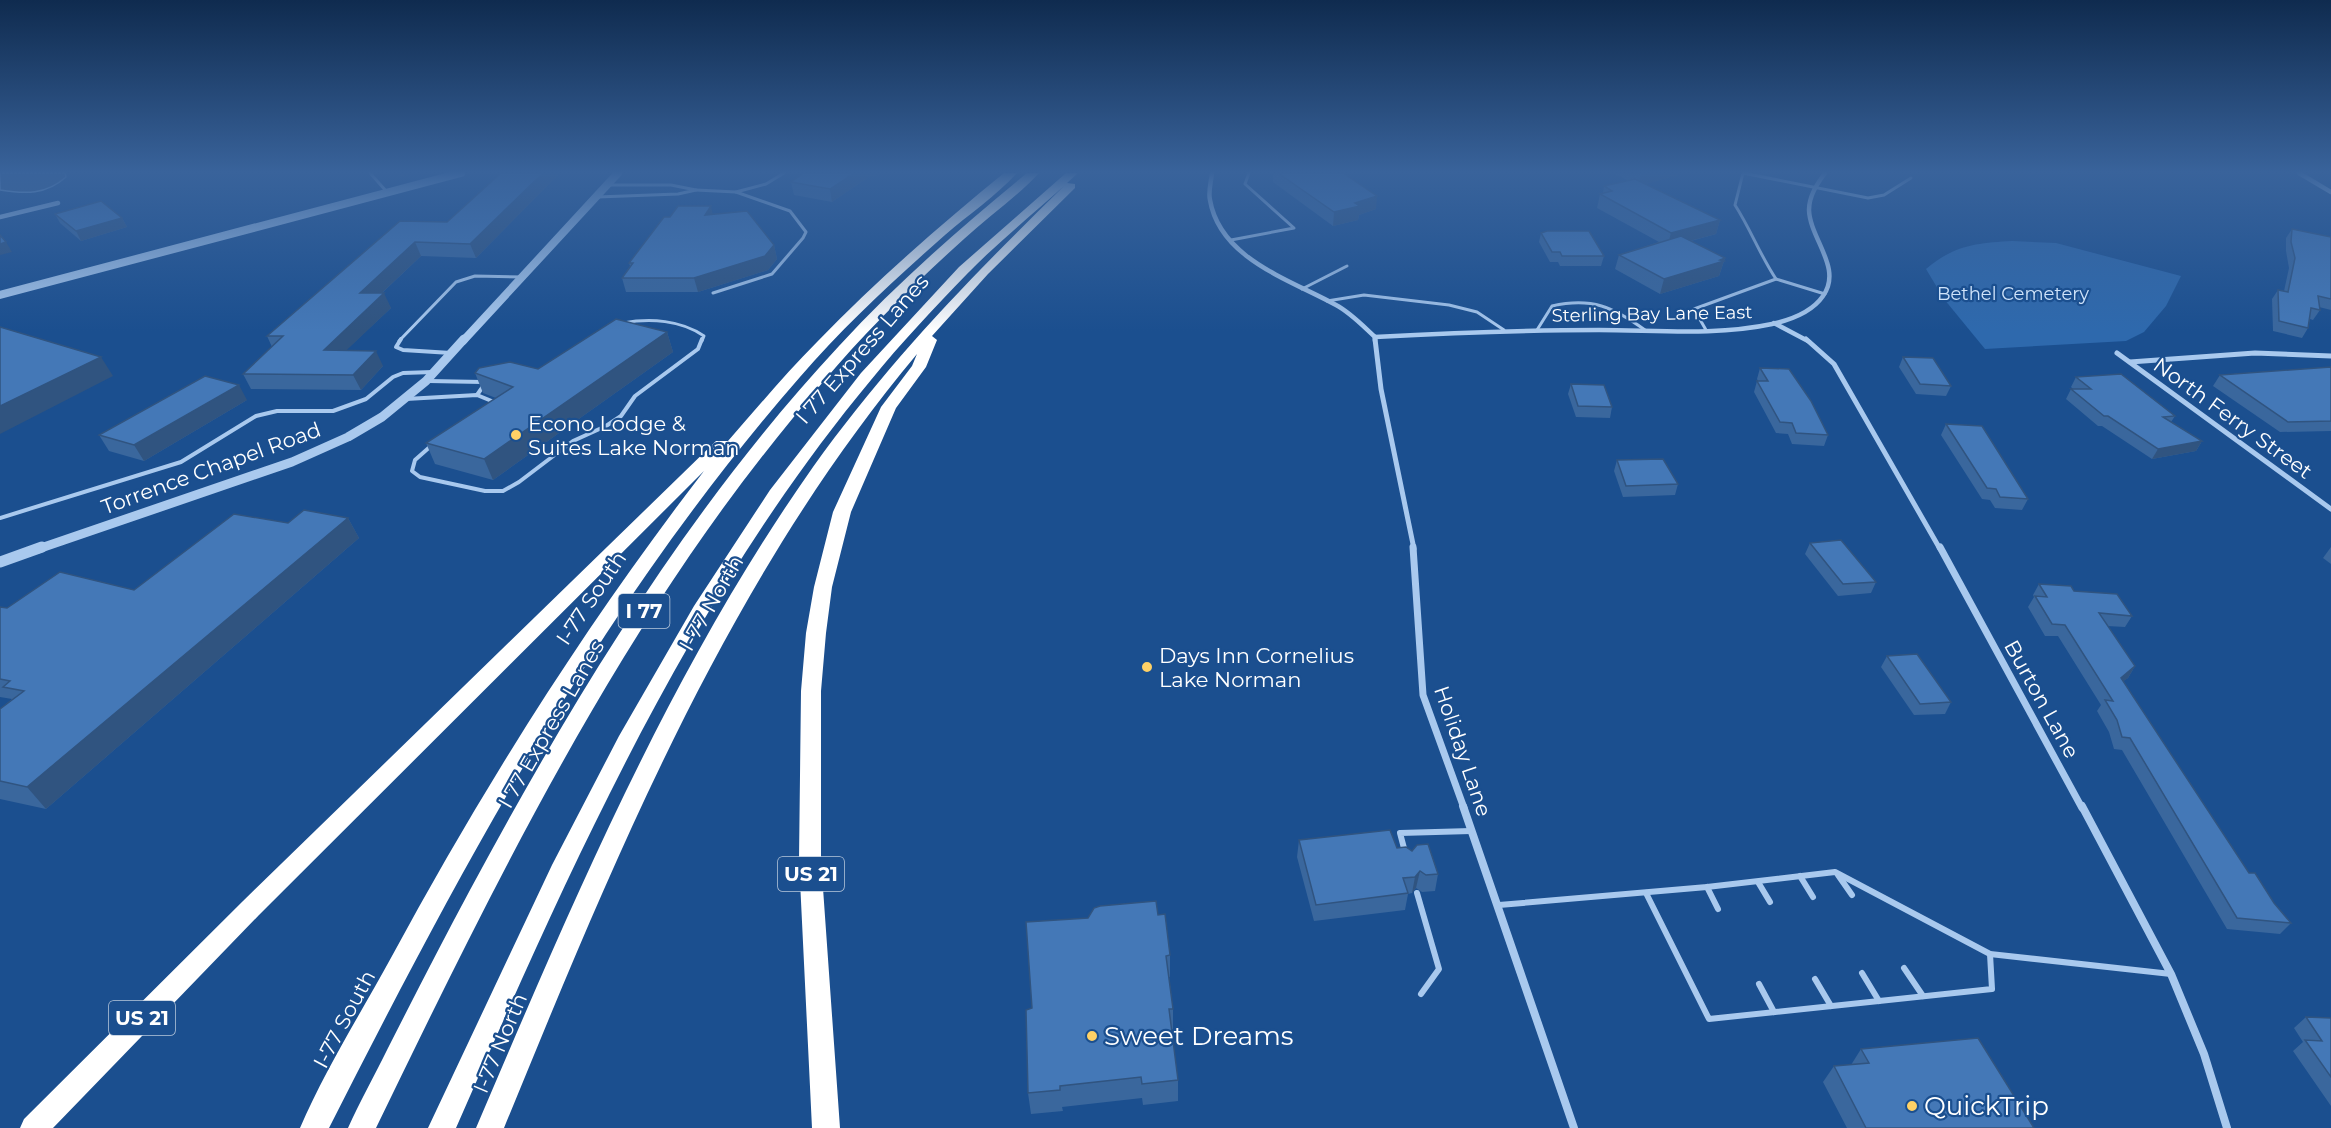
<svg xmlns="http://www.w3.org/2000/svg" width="2331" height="1128" font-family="Montserrat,sans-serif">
	<rect width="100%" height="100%" fill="#1b4f8f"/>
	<!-- green -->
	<path fill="#2e69ad" d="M2012 241 2056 243 2181 276 2166 306 2144 332 2126 341 1985 349 1944 299 1926 269C1954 245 1977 243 2012 241Z"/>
	<!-- water -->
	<path fill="#3c6290" stroke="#9cc4f0" stroke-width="1.5" d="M0 173H65L66 177C46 195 25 194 0 190Z"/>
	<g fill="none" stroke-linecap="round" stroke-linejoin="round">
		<!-- service-far2 -->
		<g stroke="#a9c9ee" stroke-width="3">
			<path d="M370 173 387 192"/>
			<path d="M696 190 736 192"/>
			<path d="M597 197 678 194 696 190 671 185H607"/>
			<path d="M1231 240 1294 228 1245 184 1249 173"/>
			<path d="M1776 279 1825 294"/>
			<path d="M1302 289 1347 266"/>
			<path d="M713 293 772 274 803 238 806 232 790 211 736 192 766 184 784 173"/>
			<path d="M1327 301 1364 295 1449 305 1477 312 1504 330"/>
			<path d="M623 323C650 318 681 320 704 336L702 341"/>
			<path d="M1537 330 1552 306C1592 297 1613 307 1645 330"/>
			<path d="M1706 330 1694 309 1776 279C1760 255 1751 230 1735 205L1743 173 1868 198 1884 195 1911 178"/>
			<path d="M399 341 456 282 475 276 523 277"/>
		</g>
		<!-- service-far1 -->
		<g stroke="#a9c9ee" stroke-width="4">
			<path d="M401 339 396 347 403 350 451 353"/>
			<path d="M429 381 483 382"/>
			<path d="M477 395 484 385"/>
			<path d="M406 399 477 395 494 402"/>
			<path d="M432 445 415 460 412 471 420 477 485 491H503L519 482 573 441 606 426 621 416 635 396 698 349 702 339"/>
			<path d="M0 518 181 462 256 416 277 411H333L366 399 393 377 403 373 433 372"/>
		</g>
		<!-- service -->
		<g stroke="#a9c9ee" stroke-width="6">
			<path d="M1405 852 1400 833 1471 831"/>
			<path d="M1838 875 1852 895"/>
			<path d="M1800 876 1813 897"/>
			<path d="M1758 882 1770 902"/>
			<path d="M1707 887 1718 909"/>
			<path d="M1417 893 1439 969 1421 994"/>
			<path d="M1646 893 1709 1019 1992 989 1990 954"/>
			<path d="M1499 905 1707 887 1835 872 1990 954 2171 974"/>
			<path d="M1904 968 1923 996"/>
			<path d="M1862 973 1879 1001"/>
			<path d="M1815 979 1831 1006"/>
			<path d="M1759 984 1774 1012"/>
		</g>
		<!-- minor-far3 -->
		<g stroke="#a9c9ee" stroke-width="4.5">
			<path d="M1212 173C1211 182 1208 192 1210 200 1220 259 1291 280 1336 305 1351 313 1363 326 1375 337"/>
			<path d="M2299 173 2331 192"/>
			<path d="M0 217 58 203"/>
			<path d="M1774 323 1808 341"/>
			<path d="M1375 337V341"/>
			<path d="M1375 337C1449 333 1524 330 1599 330 1656 330 1716 336 1772 324 1790 320 1812 312 1823 296 1843 268 1810 239 1809 210 1809 196 1817 184 1825 173"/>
		</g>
		<!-- minor-far2 -->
		<g stroke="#a9c9ee" stroke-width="5">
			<path d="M1375 339 1381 389 1414 549"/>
			<path d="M1806 339 1834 364 1940 549"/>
			<path d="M2117 353 2331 509"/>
			<path d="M2130 362 2255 353 2331 356"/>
		</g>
		<!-- minor-far1 -->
		<g stroke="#a9c9ee" stroke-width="7">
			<path d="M1413 547 1423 695 1464 808"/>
			<path d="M1940 547 2082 808"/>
		</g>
		<!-- minor -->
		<g stroke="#a9c9ee" stroke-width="8">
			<path d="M1463 806 1574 1128"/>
			<path d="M2082 806 2171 974 2204 1054 2227 1128"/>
		</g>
		<!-- tertiary-far2 -->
		<g stroke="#a9c9ee" stroke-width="8">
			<path d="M0 295 461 173"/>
			<path d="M463 341 618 173"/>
		</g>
		<!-- tertiary-far1 -->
		<path stroke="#a9c9ee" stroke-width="9" d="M38 549 292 462 348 437 382 417 426 381 464 339"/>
		<!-- tertiary -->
		<path stroke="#a9c9ee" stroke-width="11" d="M0 562 42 547"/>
		<!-- motorway -->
		<g fill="#fff" fill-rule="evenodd">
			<path d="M1004 173H1017C996 196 968 215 945 235 894 280 844 326 800 377 601 605 465 860 329 1128H300C325 1070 362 1011 392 956 484 786 586 624 704 471L259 915 53 1128H20L24 1119 243 901 716 441H728C757 408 786 373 817 342 876 281 939 226 1004 173Z"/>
			<path d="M1027 173H1039C1017 197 988 217 964 239 914 284 866 331 823 382 776 437 731 495 690 555 567 735 471 932 376 1128H348C360 1101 375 1075 388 1048 415 995 442 942 470 890 574 697 689 507 839 346 897 283 961 227 1027 173Z"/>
			<path d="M1066 173H1078L1067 183 1075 184V188L988 274 932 336 937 340 926 367 896 408 851 512 832 587 826 633 821 691V860L840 1128H812L799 860 801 691 806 633 814 587 833 512 881 407 912 366 917 354C727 581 615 857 504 1128H476C573 901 670 670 813 467 889 361 971 277 1064 186 1032 215 997 243 967 274 934 308 901 343 871 380 688 600 570 868 456 1128H428L552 865 619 736 694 606 770 490 861 373 959 267Z"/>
		</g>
	</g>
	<!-- wall -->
	<g fill="#3a679d">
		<path d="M804 173H892L870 176 832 202 794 195 791 182Z"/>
		<path d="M1273 173H1343L1376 209 1359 215 1358 220 1333 226 1273 182Z"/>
		<path d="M1613 173H1685L1645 184 1720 220 1716 234 1691 241 1725 258 1719 276 1660 294 1615 269 1619 255 1659 242 1597 208 1600 194 1603 193 1604 186 1629 181Z"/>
		<path d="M559 174 476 258 421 256 382 293 391 308 346 350 383 366 361 390 251 389 243 374 272 347 267 336 447 222Z"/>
		<path d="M55 214 122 218 127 227 81 241 60 223Z"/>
		<path d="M713 214 774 245 777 259 768 270 698 292H626L622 278 630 266 629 263Z"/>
		<path d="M2292 229 2331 237V310L2319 307 2320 310 2313 320 2310 319 2308 328 2302 338 2273 331 2272 299 2278 290 2284 291 2289 268 2286 251V238Z"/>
		<path d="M1541 233 1604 256 1601 266H1560L1558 262H1550L1539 242Z"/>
		<path d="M667 332 673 352 493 480 435 464 426 443 496 398 483 393 475 373 538 369Z"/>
		<path d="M1903 357 1951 386 1946 396 1916 394 1899 367Z"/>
		<path d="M2331 367V431L2280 432 2213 386 2220 375Z"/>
		<path d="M1760 368 1828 435 1824 446 1792 444 1788 434 1776 433 1754 392 1757 381H1758L1757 379Z"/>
		<path d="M2076 377 2175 416 2171 422 2202 441 2196 451 2152 459 2102 426H2098L2066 399 2071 389H2073L2071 387Z"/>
		<path d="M1571 384 1612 407 1610 418 1576 417 1568 394Z"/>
		<path d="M247 400 144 461 109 451 99 435Z"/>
		<path d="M1946 424 2028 499 2022 510 1995 508 1990 500 1982 499 1941 435Z"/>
		<path d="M1617 460 1678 484 1675 495 1623 497 1614 471Z"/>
		<path d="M348 518 359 538 46 809 0 799V709L12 699 0 697V607L7 608 134 590 288 523Z"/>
		<path d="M1810 543 1876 582 1871 593 1838 596 1805 554Z"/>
		<path d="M2331 547V564L2323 558Z"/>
		<path d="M2039 584 2074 591 2132 616 2125 627 2107 626 2135 666 2128 678 2123 681 2249 873 2291 923 2280 934 2227 929 2122 750 2114 749 2109 732 2097 711 2101 705 2058 636H2045L2028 607 2034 597 2033 595Z"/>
		<path d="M1887 656 1951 702 1945 714 1914 715 1881 667Z"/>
		<path d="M1299 840 1397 848 1438 874 1435 891 1422 892 1416 888 1412 893 1408 894 1405 910 1314 921 1297 857Z"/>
		<path d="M1158 915 1170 955V977H1169L1173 1009V1030H1171L1178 1080V1101L1143 1105 1142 1098 1062 1107 1063 1111 1031 1114 1028 1093 1032 1008 1088 918Z"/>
		<path d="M2306 1017 2331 1018V1106L2293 1051 2303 1042 2294 1028Z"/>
		<path d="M1861 1049 2034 1128H1847L1823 1082 1834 1066 1851 1065Z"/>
	</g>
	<!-- shaded-wall -->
	<g fill="#305480">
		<path d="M399 173H417L400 177Z"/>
		<path d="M543 173H559V174L476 258 470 244Z"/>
		<path d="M854 173H892L870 176 832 202 830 189Z"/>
		<path d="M1641 173H1685L1638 186Z"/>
		<path d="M1377 196 1376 209 1359 215 1358 220 1333 226 1334 212 1355 203Z"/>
		<path d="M711 206 714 220 705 215Z"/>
		<path d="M122 218 127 227 81 241 76 231Z"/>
		<path d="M1720 220 1716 234 1667 247 1671 233Z"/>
		<path d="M6 242 12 252 0 255V244Z"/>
		<path d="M415 242 421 256 367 307 360 293Z"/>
		<path d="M774 245 777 259 768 270 698 292 694 278Z"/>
		<path d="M1725 258 1719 276 1660 294 1664 279Z"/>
		<path d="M384 293 391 308 331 365 324 350Z"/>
		<path d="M667 332 673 352 493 480 484 459Z"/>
		<path d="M376 351 383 366 361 390 353 375Z"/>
		<path d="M101 357 113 376 0 434V406Z"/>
		<path d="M239 385 247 400 144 461 134 445Z"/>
		<path d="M2202 441 2196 451 2152 459 2158 449Z"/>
		<path d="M348 518 359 538 46 809 27 787Z"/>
		<path d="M2135 666 2128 678 2113 689 2121 678Z"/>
		<path d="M1420 871 1416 888 1412 893 1415 877Z"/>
	</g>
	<!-- building -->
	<g fill="#4478b7" stroke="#305480" stroke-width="1.5">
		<path d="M501 173H543L470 244 415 242 360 293H384L324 350 376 351 353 375 243 374 283 336H267L400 221 447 222Z"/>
		<path d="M804 173H854L830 189 791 182Z"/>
		<path d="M1278 173H1343L1377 196 1355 203 1360 206 1334 212Z"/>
		<path d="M1635 179 1720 220 1671 233 1600 194 1612 191 1604 186Z"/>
		<path d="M101 201 122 218 76 231 55 214Z"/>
		<path d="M678 206H711L705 215 747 211 774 245 765 256 694 278H622L633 263H629L664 217H670Z"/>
		<path d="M2292 229 2331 237V299L2318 296 2320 310 2311 308 2308 328 2279 321 2278 290 2288 292 2295 258 2291 242Z"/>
		<path d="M1547 231H1589L1604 256H1562L1560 252H1552L1541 233Z"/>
		<path d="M0 235 6 242 0 244Z"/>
		<path d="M1681 236 1725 258 1720 260 1724 261 1664 279 1619 255Z"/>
		<path d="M616 319 667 332 484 459 426 443 513 387 475 373 479 368 510 362 538 369Z"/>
		<path d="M0 327 101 357 0 406Z"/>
		<path d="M1903 357 1933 358 1951 386 1920 384Z"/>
		<path d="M2331 367V421L2288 422 2220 375Z"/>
		<path d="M1760 368 1789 369 1811 401 1828 435 1796 433 1792 423 1780 422 1757 381H1768Z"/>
		<path d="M2121 374 2175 416 2163 417 2202 441 2158 449 2108 416H2104L2071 389H2091L2076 377Z"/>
		<path d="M205 376 239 385 134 445 99 435Z"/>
		<path d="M1571 384 1604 385 1612 407 1578 406Z"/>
		<path d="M1946 424 1982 426 2028 499 2000 497 1996 489 1987 488Z"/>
		<path d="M1663 459 1678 484 1626 486 1617 460Z"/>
		<path d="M304 510 348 518 27 787 0 781V709L24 691 3 687 10 681 0 679V607L7 608 60 572 134 590 234 514 288 523Z"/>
		<path d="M1841 540 1876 582 1843 584 1810 543Z"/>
		<path d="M2039 584 2071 586 2074 591 2117 594 2132 616 2099 613 2135 666 2121 678 2249 873H2255L2274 903 2291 923 2237 918 2130 738 2122 737 2117 720 2105 700 2113 701 2065 625 2052 624 2035 596 2047 597Z"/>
		<path d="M1917 654 1951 702 1920 704 1887 656Z"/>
		<path d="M1390 830 1397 848 1406 847 1412 851 1417 845 1428 844 1438 874 1426 875 1420 871 1415 877 1403 878 1408 893 1316 905 1299 840Z"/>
		<path d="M1156 901 1158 915 1165 914 1170 955 1166 956 1173 1009H1169L1178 1080 1142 1084 1141 1077 1060 1086V1090L1028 1093 1026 1010 1032 1008 1026 922 1088 918 1094 908 1100 906Z"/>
		<path d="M2306 1017 2331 1018V1077L2305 1040 2322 1041Z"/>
		<path d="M1978 1038 2034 1128H1866L1834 1066 1869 1063 1861 1049Z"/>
	</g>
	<!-- sky -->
	<linearGradient id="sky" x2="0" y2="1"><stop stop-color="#0f2b4f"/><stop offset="0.52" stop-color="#39639b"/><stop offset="1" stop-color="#39639b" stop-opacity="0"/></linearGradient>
	<rect width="2331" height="331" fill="url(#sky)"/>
	<!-- markers -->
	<g fill="#ffd166" stroke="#1b4f8f" stroke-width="2">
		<circle cx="516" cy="435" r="6"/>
		<circle cx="1147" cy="667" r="6"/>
		<circle cx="1092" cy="1036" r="6"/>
		<circle cx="1912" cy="1106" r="6"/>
	</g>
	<g text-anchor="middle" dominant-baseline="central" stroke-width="4.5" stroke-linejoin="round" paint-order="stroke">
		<!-- far-park labels -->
		<g font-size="18" fill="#cfe3fa" stroke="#1b4f8f">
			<text x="2013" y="294">Bethel Cemetery</text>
		</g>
		<!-- far-street labels -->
		<g font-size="18" fill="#fff" stroke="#1b4f8f">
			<text transform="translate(1652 314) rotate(-1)">Sterling Bay Lane East</text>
		</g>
		<!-- shield labels -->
		<g fill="#1b4f8f" stroke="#bbcadd" stroke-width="1.5">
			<rect x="618.5" y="594" width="51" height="34" rx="4.5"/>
			<rect x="778" y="857" width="66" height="34" rx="4.5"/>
			<rect x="109" y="1001" width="66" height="34" rx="4.5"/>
		</g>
		<g font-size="20" font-weight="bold" fill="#fff">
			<text x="644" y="611">I 77</text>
			<text x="811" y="874">US 21</text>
			<text x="142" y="1018">US 21</text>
		</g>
		<!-- street labels -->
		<g font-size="21" fill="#fff" stroke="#1b4f8f">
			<text transform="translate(862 349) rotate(-49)">I 77 Express Lanes</text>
			<text transform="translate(2233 418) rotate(36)">North Ferry Street</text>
			<text transform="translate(211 468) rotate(-20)">Torrence Chapel Road</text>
			<text transform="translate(591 598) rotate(-56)">I-77 South</text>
			<text transform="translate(711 603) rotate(-60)">I-77 North</text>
			<text transform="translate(2042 699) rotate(61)">Burton Lane</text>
			<text transform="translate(551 724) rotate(-60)">I 77 Express Lanes</text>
			<text transform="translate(1463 751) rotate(71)">Holiday Lane</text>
			<text transform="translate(344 1019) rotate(-62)">I-77 South</text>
			<text transform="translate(500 1043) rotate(-67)">I-77 North</text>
		</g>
		<!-- poi labels -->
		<g font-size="21" fill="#fff" stroke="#1b4f8f" text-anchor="start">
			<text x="528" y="423">Econo Lodge &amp;<tspan x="528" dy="24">Suites Lake Norman</tspan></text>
			<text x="1159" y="655">Days Inn Cornelius<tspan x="1159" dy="24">Lake Norman</tspan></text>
		</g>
		<!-- near-poi labels -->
		<g font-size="26" fill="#fff" stroke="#1b4f8f" text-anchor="start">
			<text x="1104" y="1036">Sweet Dreams</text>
			<text x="1924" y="1106">QuickTrip</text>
		</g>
	</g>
</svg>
